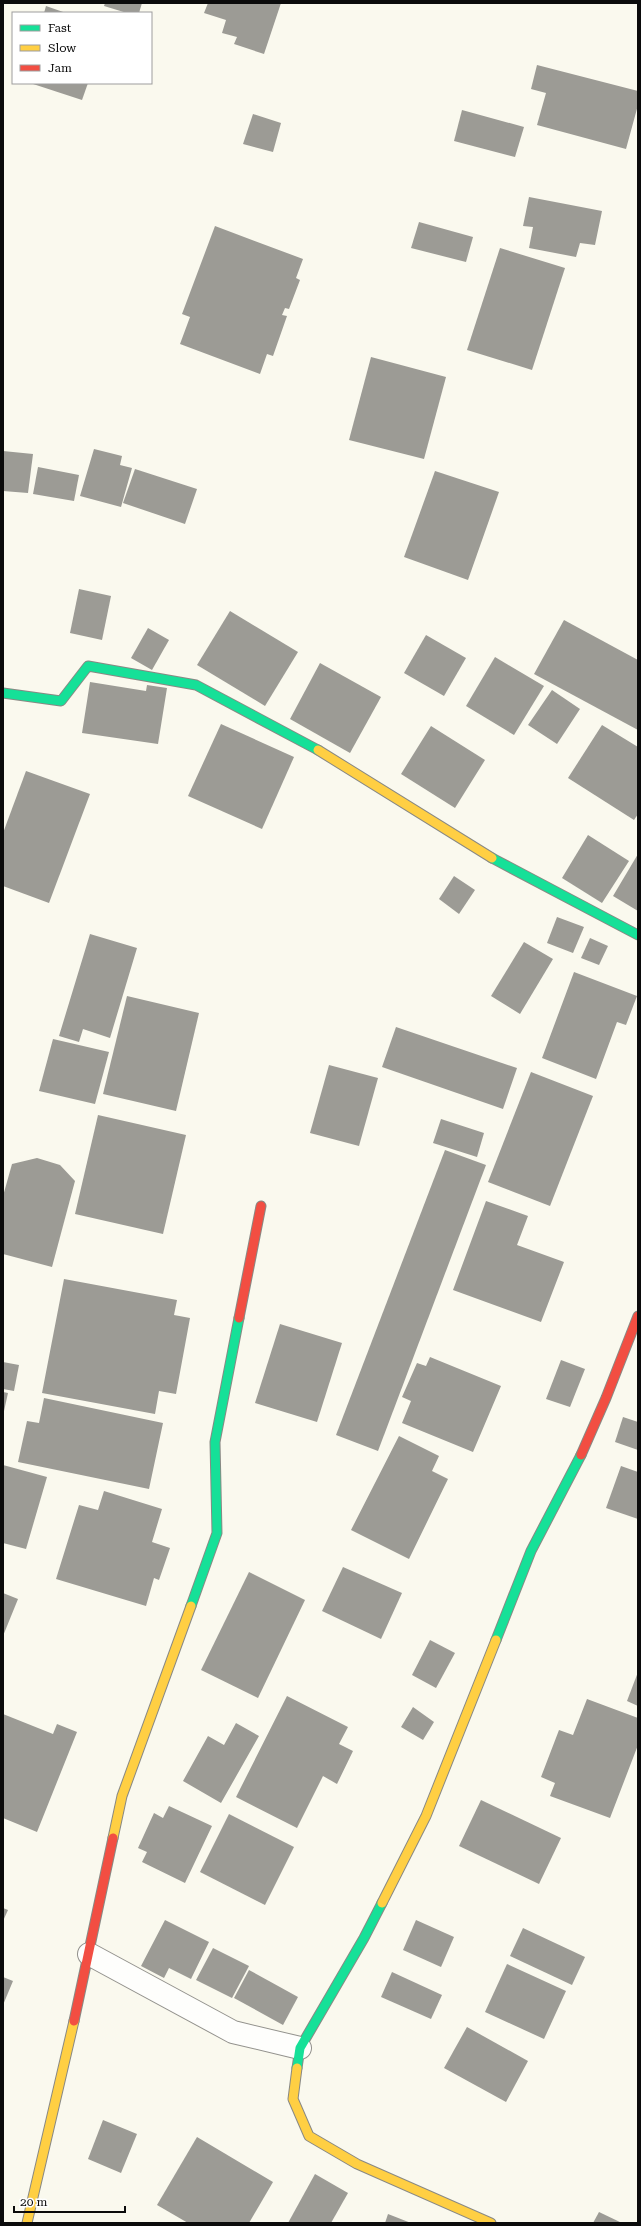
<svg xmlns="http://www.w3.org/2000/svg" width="641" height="2226" font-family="'Roboto Serif',serif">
	<rect width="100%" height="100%" fill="#faf9ee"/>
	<!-- building -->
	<g fill="#9c9b95">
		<path d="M105 3H142L139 13H127L104 6Z"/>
		<path d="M208 3H281L264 54 234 44 237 37 222 33 226 20 204 13Z"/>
		<path d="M46 6 66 13H44Z"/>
		<path d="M537 65 638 91V105L626 149 537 125 546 93 531 89Z"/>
		<path d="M30 83H88L82 100Z"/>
		<path d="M462 110 524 127 515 157 454 141Z"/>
		<path d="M253 114 281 123 273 152 243 144Z"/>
		<path d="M529 197 602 211 595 245 580 243 576 257 529 248 533 227 523 226Z"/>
		<path d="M419 222 473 237 466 262 411 248Z"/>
		<path d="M215 226 303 259 296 278 300 280 289 309 285 308 282 315 287 316 273 356 267 354 260 374 180 344 190 317 182 314Z"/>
		<path d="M500 248 565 268 532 370 467 350Z"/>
		<path d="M371 357 446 377 424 459 349 440Z"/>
		<path d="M94 449 122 456 120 465 132 468 121 507 80 496Z"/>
		<path d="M3 451 33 454 28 493 3 491Z"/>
		<path d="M38 467 79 475 74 501 33 494Z"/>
		<path d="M135 469 197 489 185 524 123 503Z"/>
		<path d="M435 471 499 492 468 580 404 557Z"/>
		<path d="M79 589 111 596 102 640 70 633Z"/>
		<path d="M230 611 298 652 265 706 197 665Z"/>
		<path d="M564 620 638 660V730L534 674Z"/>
		<path d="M148 628 169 640 152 670 131 658Z"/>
		<path d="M426 635 466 658 444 696 404 673Z"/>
		<path d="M495 657 544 686 514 735 466 706Z"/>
		<path d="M320 663 381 697 350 753 290 719Z"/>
		<path d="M90 682 146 691 147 685 167 688 158 744 82 733Z"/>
		<path d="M552 690 580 709 557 744 528 725Z"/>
		<path d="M221 724 294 757 262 829 188 796Z"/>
		<path d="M602 725 638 747V814L634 820 568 778Z"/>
		<path d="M431 726 485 760 455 808 401 774Z"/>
		<path d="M26 771 90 794 49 903 3 886V833Z"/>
		<path d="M588 835 629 861 602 903 562 878Z"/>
		<path d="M638 854V911L613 896Z"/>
		<path d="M454 876 475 890 459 914 439 899Z"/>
		<path d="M557 917 584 927 573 953 547 943Z"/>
		<path d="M90 934 137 948 110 1038 83 1029 79 1042 59 1036Z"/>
		<path d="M590 938 608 946 599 965 581 958Z"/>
		<path d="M524 942 553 959 520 1014 491 996Z"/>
		<path d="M574 972 637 996 626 1025 617 1022 596 1079 542 1058Z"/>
		<path d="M127 996 199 1013 176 1111 103 1094Z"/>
		<path d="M396 1027 517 1068 503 1109 382 1067Z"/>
		<path d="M53 1039 109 1052 95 1104 39 1091Z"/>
		<path d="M329 1065 378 1078 359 1146 310 1133Z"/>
		<path d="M531 1072 593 1096 550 1206 488 1182Z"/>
		<path d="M98 1115 186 1135 163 1234 75 1214Z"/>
		<path d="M441 1119 484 1133 477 1157 433 1143Z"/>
		<path d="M445 1150 486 1165 378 1451 336 1435Z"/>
		<path d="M37 1158 60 1165 75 1181 52 1267 3 1254V1196L12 1164Z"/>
		<path d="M486 1201 528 1216 517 1245 564 1262 541 1322 453 1290Z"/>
		<path d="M64 1279 177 1300 174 1315 190 1318 176 1394 159 1391 155 1414 42 1393Z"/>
		<path d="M280 1324 342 1343 317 1422 255 1403Z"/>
		<path d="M430 1357 501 1386 473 1452 402 1423 411 1401 402 1397 417 1363 426 1366Z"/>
		<path d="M561 1360 585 1369 570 1407 546 1399Z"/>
		<path d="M3 1362 19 1365 14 1391 3 1389Z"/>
		<path d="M3 1392 8 1393 4 1411H3Z"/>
		<path d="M44 1398 163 1423 149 1489 18 1462 27 1421 39 1423Z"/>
		<path d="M623 1417 638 1422V1450L615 1442Z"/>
		<path d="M399 1436 439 1456 432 1471 448 1479 409 1559 351 1530Z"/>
		<path d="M3 1465 47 1477 26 1549 3 1543Z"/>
		<path d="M621 1466 638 1472V1519L606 1508Z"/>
		<path d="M104 1491 162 1509 152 1542 170 1548 159 1580 154 1578 146 1606 56 1579 79 1505 98 1510Z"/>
		<path d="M343 1567 402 1593 381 1639 322 1611Z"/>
		<path d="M249 1572 305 1600 258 1698 201 1670Z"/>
		<path d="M3 1593 18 1599 3 1636Z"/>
		<path d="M430 1640 455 1653 436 1688 412 1675Z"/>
		<path d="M638 1672V1706L627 1701Z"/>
		<path d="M287 1696 348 1727 339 1744 353 1751 337 1784 323 1776 297 1828 236 1797Z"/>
		<path d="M587 1699 638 1718V1745L610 1818 550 1796 555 1783 541 1777 559 1730 573 1735Z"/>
		<path d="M413 1707 434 1722 423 1740 401 1727Z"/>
		<path d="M3 1714 53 1734 57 1724 77 1732 37 1832 3 1818Z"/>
		<path d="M236 1723 259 1736 221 1803 183 1781 208 1736 224 1745Z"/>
		<path d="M481 1800 561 1838 539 1884 459 1846Z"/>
		<path d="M169 1806 212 1826 185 1883 142 1862 147 1852 138 1848 154 1813 163 1818Z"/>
		<path d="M229 1814 294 1847 265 1905 200 1872Z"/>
		<path d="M3 1908 8 1910 3 1921Z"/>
		<path d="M165 1920 209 1942 191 1979 169 1968 164 1978 141 1966Z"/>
		<path d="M416 1920 454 1937 441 1967 403 1950Z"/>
		<path d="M523 1928 585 1957 572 1985 510 1956Z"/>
		<path d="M213 1948 249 1966 232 1998 196 1980Z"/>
		<path d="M507 1964 566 1991 544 2039 485 2012Z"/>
		<path d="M249 1970 298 1997 283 2025 234 1998Z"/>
		<path d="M392 1972 442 1995 431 2019 381 1997Z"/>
		<path d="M3 1977 13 1981 3 2005Z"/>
		<path d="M467 2027 528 2061 506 2102 444 2068Z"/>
		<path d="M103 2120 137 2134 121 2173 88 2159Z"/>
		<path d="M197 2137 273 2182 249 2223H188L157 2205Z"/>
		<path d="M315 2174 348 2193 331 2223H288Z"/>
		<path d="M599 2212 622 2223H593Z"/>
		<path d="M388 2214 411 2223H385Z"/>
	</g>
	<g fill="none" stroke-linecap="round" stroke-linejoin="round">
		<!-- street casing -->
		<g stroke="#93928d" stroke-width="24">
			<path id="street" d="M89 1954 233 2032 300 2048"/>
		</g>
		<!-- fast casing -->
		<g stroke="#898984" stroke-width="11">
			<g id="fast">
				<path d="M3 693 61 701 88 666 196 685 318 750"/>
				<path d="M492 858 638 935"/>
				<path d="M191 1606 217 1533 215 1442 239 1318"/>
				<path d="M496 1640 531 1551 581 1455"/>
				<path d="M297 2068 300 2048 364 1938 382 1903"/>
			</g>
		</g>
		<!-- slow casing -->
		<g stroke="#898984" stroke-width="11">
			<g id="slow">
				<path d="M318 750 492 858"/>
				<path d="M113 1838 122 1796 191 1606"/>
				<path d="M382 1903 426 1816 496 1640"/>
				<path d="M297 2068 293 2099 309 2136 357 2164 491 2223"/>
				<path d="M27 2223 74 2021"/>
			</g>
		</g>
		<!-- jam casing -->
		<g stroke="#898984" stroke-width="11">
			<g id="jam">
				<path d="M239 1318 261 1206"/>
				<path d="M581 1455 606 1398 638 1316"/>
				<path d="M74 2021 113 1838"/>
			</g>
		</g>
		<!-- street -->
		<use href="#street" stroke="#fefefc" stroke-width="22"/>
		<!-- fast -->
		<use href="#fast" stroke="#16e098" stroke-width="9"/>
		<!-- slow -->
		<use href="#slow" stroke="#ffcf43" stroke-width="9"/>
		<!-- jam -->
		<use href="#jam" stroke="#f24e42" stroke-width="9"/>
	</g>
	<!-- border -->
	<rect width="641" height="2226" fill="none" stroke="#0b0b0b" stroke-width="8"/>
	<!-- legend -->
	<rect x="12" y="12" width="140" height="72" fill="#ffffff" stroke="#9d9d9d"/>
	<rect x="20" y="25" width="20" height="6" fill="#16e098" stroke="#9d9d9d"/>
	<text x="48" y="32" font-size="12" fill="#0b0b0b">Fast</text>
	<rect x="20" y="45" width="20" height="6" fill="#ffcf43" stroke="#9d9d9d"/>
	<text x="48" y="52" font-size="12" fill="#0b0b0b">Slow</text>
	<rect x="20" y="65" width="20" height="6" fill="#f24e42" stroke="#9d9d9d"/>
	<text x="48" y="72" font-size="12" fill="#0b0b0b">Jam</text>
	<!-- scale -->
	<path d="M14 2206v6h111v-6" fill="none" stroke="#0b0b0b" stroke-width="2"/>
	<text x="20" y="2206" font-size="12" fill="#0b0b0b" stroke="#ffffff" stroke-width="3" paint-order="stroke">20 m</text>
</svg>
